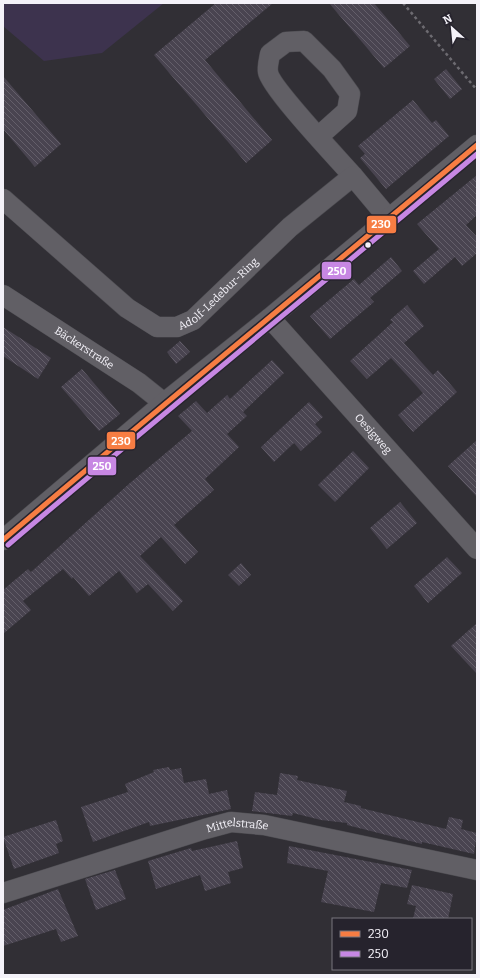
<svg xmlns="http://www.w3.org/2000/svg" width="480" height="978" font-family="Bitter,serif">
	<defs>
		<pattern id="building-back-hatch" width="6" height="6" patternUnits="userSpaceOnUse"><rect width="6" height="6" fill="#494450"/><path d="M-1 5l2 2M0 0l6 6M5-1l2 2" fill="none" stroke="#645f6a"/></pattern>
	</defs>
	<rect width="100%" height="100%" fill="#312f35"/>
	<!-- green -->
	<path fill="#3d334e" d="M3 3H164L102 53 44 61 3 26Z"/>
	<!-- building -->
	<g fill="url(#building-back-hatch)">
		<path d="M216 3H273L205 60 272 140 246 163 154 55Z"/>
		<path d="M329 3H374L410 46 384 68Z"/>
		<path d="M446 69 462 89 450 99 434 79Z"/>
		<path d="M3 76 61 144 35 167 3 129Z"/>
		<path d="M413 100 432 123 436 120 449 136 386 189 360 158 365 154 358 146Z"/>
		<path d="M477 175V215L466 225 477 237V253L462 266 455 257 424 284 413 271 439 249 417 224Z"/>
		<path d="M391 257 402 271 370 298 374 302 330 339 310 316 354 279 359 285Z"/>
		<path d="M407 305 424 326 404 343 433 375 438 370 457 392 413 432 398 415 423 393 391 358 367 379 350 361 393 322 390 320Z"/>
		<path d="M3 327 51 358 38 379 3 356Z"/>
		<path d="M180 341 190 352 176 364 167 352Z"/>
		<path d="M272 360 284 373 243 412 247 416 227 434 239 447 205 479 214 490 174 525 198 552 185 564 161 537 140 556 183 601 173 611 148 584 137 593 119 571 89 596 73 577 72 579 63 569 23 601 31 610 3 634V590L28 569 31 572 130 483 192 431 178 416 196 401 207 413 227 395 230 399Z"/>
		<path d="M82 369 120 414 99 431 61 387Z"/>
		<path d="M309 402 323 417 315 424 322 432 301 451 294 443 274 462 261 447Z"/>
		<path d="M477 440V497L448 466Z"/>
		<path d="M353 451 369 468 335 502 318 485Z"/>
		<path d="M400 502 417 523 387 549 370 528Z"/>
		<path d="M447 557 462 573 428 603 414 586Z"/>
		<path d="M241 563 251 575 239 586 228 575Z"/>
		<path d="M477 623V674L451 646Z"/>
		<path d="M169 767 170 770 181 768 184 783 206 779 209 794 227 790 231 809 150 826 149 822 93 842 81 807 128 792 125 784 154 772 153 770Z"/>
		<path d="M280 773 298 776 297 780 347 791 344 802 361 806V808L446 829 449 817 463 820 461 829 477 833 474 854 422 842V844L347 825V823L321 820 293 813 292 816 252 811 255 792 277 795Z"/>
		<path d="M56 820 63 841 56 844 59 853 14 869 3 837Z"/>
		<path d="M237 841 243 868 228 872 231 883 205 891 200 875 156 889 148 861 191 848 192 851Z"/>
		<path d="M289 846 412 870 407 888 381 883 374 912 321 902 328 871 287 863Z"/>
		<path d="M115 870 126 899 96 910 85 879Z"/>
		<path d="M412 885 453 894 448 919H413L416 906 407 904Z"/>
		<path d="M58 889 78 936 61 942 56 929 3 946V910Z"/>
	</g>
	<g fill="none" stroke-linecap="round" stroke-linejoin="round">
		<!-- minor casing -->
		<g stroke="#4c4b50" stroke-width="21">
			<g id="minor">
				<path d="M318 137 347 111 350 94 332 69 304 41 286 42 270 54C269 60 267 67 268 72 270 87 339 160 353 176"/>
				<path id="s1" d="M3 199 127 308 157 327H177L193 320 290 227 353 176 389 219"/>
				<path id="s2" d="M3 295 139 383 164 403"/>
				<path id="s3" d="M270 318 477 549"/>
				<path d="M3 540 164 403 270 318 477 145"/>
				<path id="s4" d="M3 893 205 829 231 822 264 825 477 870"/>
			</g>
		</g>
		<!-- path -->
		<path stroke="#6d6b71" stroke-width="2.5" stroke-dasharray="3 3" stroke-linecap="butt" d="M403 3 477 90"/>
		<!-- minor -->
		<use href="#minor" stroke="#615f65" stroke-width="20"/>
		<!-- bus-1 casing -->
		<g stroke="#26232d" stroke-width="8">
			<path id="bus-1" d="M3 540C160 407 319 277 477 145"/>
		</g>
		<!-- bus-2 casing -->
		<g stroke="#26232d" stroke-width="8">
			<path id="bus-2" d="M8 545C163 413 321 285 477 154"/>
		</g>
		<!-- bus-1 -->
		<use href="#bus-1" stroke="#f77d43" stroke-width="5"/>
		<!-- bus-2 -->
		<use href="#bus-2" stroke="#c787e3" stroke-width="5"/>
	</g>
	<!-- markers -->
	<circle fill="#f4f2f9" stroke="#26232d" stroke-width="1.5" cx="368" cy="245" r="3.5"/>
	<g text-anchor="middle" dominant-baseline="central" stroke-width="3.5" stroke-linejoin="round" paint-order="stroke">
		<!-- street labels -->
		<g font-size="11" fill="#f4f2f9" stroke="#26232d">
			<text stroke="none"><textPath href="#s1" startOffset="274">Adolf-Ledebur-Ring</textPath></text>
			<text stroke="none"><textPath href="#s2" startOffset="97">Bäckerstraße</textPath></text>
			<text stroke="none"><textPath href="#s3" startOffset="155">Oesigweg</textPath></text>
			<text stroke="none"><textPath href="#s4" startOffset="245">Mittelstraße</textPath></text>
		</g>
	</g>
	<g stroke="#26232d" stroke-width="1.5">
		<rect x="366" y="215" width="31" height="19" rx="4" fill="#f77d43"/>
		<rect x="321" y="261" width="31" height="19" rx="4" fill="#c787e3"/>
		<rect x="106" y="431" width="30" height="19" rx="4" fill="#f77d43"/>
		<rect x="87" y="456" width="30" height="20" rx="4" fill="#c787e3"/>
	</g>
	<g font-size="11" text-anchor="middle" font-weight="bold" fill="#fff">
		<text x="381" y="228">230</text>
		<text x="337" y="275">250</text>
		<text x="121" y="445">230</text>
		<text x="102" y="470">250</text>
	</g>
	<!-- border -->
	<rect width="480" height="978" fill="none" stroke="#f4f2f9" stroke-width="8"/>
	<!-- legend -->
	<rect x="332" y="918" width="140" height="52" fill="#26232d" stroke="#78767f"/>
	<rect x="340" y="931" width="20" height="6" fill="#f77d43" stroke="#78767f"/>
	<text x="368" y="938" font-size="12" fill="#f4f2f9">230</text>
	<rect x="340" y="951" width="20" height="6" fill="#c787e3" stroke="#78767f"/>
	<text x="368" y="958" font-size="12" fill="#f4f2f9">250</text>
	<!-- north arrow -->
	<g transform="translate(452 28) rotate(333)" stroke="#26232d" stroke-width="3" paint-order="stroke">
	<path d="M0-3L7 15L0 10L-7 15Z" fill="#f4f2f9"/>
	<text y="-6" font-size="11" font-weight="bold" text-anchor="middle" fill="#f4f2f9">N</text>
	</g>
</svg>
